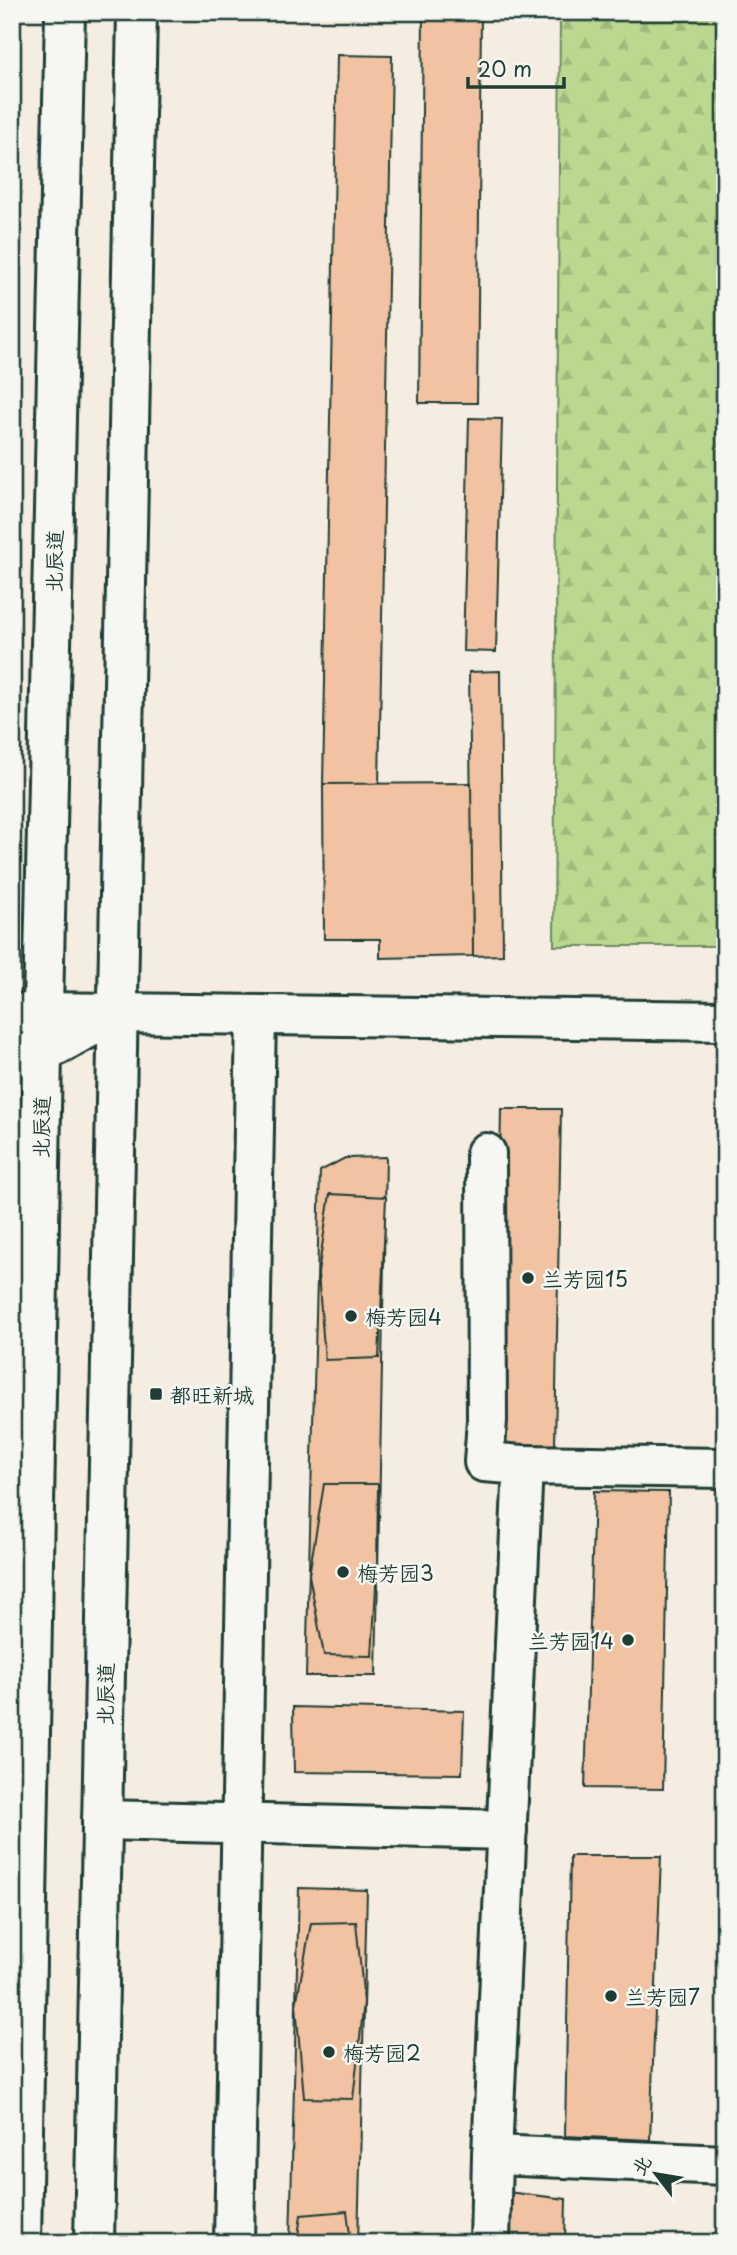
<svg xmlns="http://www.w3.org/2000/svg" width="737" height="2255" font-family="'Playpen Sans','LXGW WenKai TC',sans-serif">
	<defs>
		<pattern id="forest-firs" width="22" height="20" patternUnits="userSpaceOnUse" patternTransform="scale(1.75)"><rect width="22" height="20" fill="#bbd890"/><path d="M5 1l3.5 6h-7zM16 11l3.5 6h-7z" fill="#a0ba7d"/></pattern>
	</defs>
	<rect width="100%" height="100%" fill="#f5ece2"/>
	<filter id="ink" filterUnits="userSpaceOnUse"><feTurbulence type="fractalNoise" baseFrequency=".0143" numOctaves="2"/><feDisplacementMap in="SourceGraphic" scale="14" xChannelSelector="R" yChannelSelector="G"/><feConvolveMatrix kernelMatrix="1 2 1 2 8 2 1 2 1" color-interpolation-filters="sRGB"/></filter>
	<g filter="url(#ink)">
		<!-- forest -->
		<path fill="url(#forest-firs)" stroke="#6d8a62" stroke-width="2" d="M560 12H725V946H554Z"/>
		<!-- building -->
		<g fill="#f2c3a2" stroke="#1f3d34" stroke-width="2">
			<path d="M423 17H481L477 403H419Z"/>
			<path d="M337 55 392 56 379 785 323 784Z"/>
			<path d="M469 418 502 419 496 652 463 651Z"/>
			<path d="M500 671 503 955 473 956 469 672Z"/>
			<path d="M471 783 473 956 380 958V939H324L323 784Z"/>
			<path d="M501 1109H561L555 1447 495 1446Z"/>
			<path d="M386 1157 376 1676H306L320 1171 345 1158Z"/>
			<path d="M330 1194 386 1197 379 1358 325 1360 318 1273Z"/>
			<path d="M324 1484H378L377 1569 372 1656 324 1655 309 1575Z"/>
			<path d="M594 1491 669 1492 663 1789 585 1788Z"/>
			<path d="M293 1707 464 1711 462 1774 294 1772Z"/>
			<path d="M570 1856H661L650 2140 565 2136Z"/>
			<path d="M299 1888 367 1890 358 2243H290Z"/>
			<path d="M356 1922 364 2002 353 2099 304 2098 296 2005 311 1923Z"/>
			<path d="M507 2192 566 2199 565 2243H506Z"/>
			<path d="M347 2211 351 2243H297L301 2215Z"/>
		</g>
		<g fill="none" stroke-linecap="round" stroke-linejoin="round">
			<!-- minor casing -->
			<g stroke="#1f3d34" stroke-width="44">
				<g id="minor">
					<path d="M12 1014 43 1012 725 1021"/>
					<path d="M12 1055 42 1053 113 1015"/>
					<path d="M486 1153 487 1420 484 1462 523 1465"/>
					<path d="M102 1820 507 1830"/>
					<path d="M492 2155 725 2165"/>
					<path d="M234 2243 256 1015"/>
					<path d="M490 2243 492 2155 523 1465 725 1468"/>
				</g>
			</g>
			<!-- major casing -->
			<g stroke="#1f3d34" stroke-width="44">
				<g id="major">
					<path d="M21 2243 42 1053 65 12"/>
					<path d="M94 2243 137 12"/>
				</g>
			</g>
			<!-- minor -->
			<use href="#minor" stroke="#f6f6f2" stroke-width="38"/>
			<!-- major -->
			<use href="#major" stroke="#f6f6f2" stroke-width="38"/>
		</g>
	</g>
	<!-- markers -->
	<g fill="#1f3d34" stroke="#f6f6f2" stroke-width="2.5">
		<circle cx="528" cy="1278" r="7"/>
		<circle cx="351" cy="1316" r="7"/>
		<rect x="149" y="1387" width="14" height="14" rx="3.5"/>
		<circle cx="343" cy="1572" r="7"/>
		<circle cx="628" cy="1640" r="7"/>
		<circle cx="611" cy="1996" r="7"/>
		<circle cx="329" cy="2052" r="7"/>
	</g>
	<g text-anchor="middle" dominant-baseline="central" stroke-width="5" stroke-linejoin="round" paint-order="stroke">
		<!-- street labels -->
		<g font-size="21" fill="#1f3d34" stroke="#f6f6f2">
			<text transform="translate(53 561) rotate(-89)">北辰道</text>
			<text transform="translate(40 1127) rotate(-89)">北辰道</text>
			<text transform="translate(104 1694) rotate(-89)">北辰道</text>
		</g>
		<!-- poi labels -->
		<g font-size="21" fill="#1f3d34" stroke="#f6f6f2" text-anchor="start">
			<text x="542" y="1278">兰芳园15</text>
			<text x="365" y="1316">梅芳园4</text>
			<text x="170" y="1394">都旺新城</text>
			<text x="357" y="1572">梅芳园3</text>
			<text x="614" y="1640" text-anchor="end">兰芳园14</text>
			<text x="625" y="1996">兰芳园7</text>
			<text x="343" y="2052">梅芳园2</text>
		</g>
	</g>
	<!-- margin -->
	<rect width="737" height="2255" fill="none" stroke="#f6f6f2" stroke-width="42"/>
	<rect x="21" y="21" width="695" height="2213" fill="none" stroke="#1f3d34" stroke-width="2.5" filter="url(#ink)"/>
	<!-- north arrow -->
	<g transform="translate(656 2174) rotate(301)" stroke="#f6f6f2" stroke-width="5" paint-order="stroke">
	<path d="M0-5L12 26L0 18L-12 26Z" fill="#1f3d34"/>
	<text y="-10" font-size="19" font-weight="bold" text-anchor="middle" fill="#1f3d34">北</text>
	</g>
	<!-- scale -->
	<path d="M468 77v10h96v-10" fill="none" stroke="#1f3d34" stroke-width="3.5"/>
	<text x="478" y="77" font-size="21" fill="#1f3d34" stroke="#f6f6f2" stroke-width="5" paint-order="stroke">20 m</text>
</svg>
